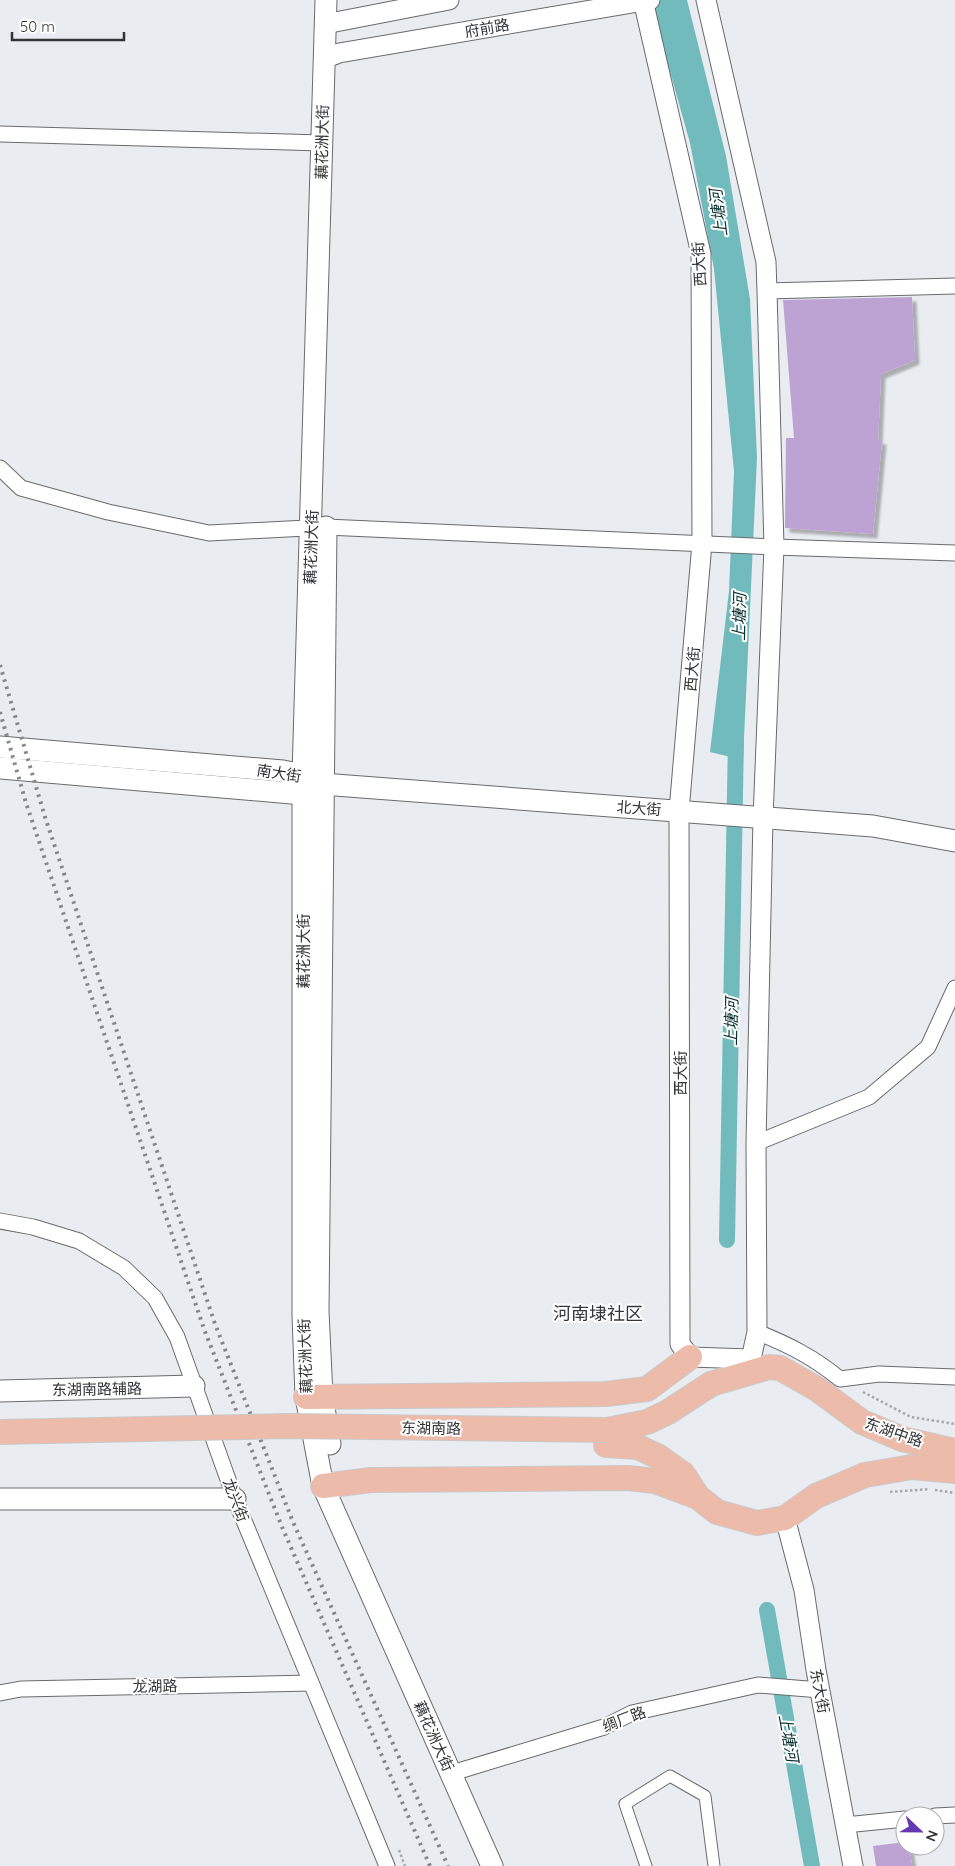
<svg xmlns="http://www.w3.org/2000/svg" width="955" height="1866" font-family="Quicksand,'Noto Sans SC',sans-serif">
	<defs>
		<filter id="shadow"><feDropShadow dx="4.5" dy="4.5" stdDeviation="1" flood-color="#0004"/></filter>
	</defs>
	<rect width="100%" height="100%" fill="#e9ecf0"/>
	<!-- water -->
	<path fill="#72bbbc" d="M650 0H687L726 156 750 299 757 458 743 760 710 752 729 591 734 471 714 269 690 143Z"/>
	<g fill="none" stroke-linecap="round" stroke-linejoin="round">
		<!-- canal -->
		<g stroke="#72bbbc" stroke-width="16">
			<path d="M727 1240 736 738"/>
			<path d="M767 1610 812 1866"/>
		</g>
	</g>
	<!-- building -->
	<g fill="#bda3d3" filter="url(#shadow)">
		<path d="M912 297 915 360 881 374 878 440H882L873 534 785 528 786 438H794L783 300Z"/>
		<path d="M905 1842V1846H909L912 1866H876L873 1846Z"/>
	</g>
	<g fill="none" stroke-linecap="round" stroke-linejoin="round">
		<!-- pedestrian casing -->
		<g stroke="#686b6e" stroke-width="13">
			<path id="pedestrian" d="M646 1866 625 1804 670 1776 705 1796 714 1866"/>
		</g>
		<!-- minor casing -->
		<g stroke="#686b6e" stroke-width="17">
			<g id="minor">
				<path d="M0 134 322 143"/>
				<path d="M767 291 955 286"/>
				<path d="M0 468 21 488 108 512 209 533 326 527 774 547 955 553"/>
				<path d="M756 1143 869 1097 928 1047 955 988"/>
				<path d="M0 1221 33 1227 79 1241 124 1268 155 1298 177 1337 235 1499 387 1866"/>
				<path d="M757 1332C789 1345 813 1357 840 1379L879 1374 955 1377"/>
				<path d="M0 1693 21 1689 311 1683"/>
				<path d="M462 1770 604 1727 632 1713 758 1685 820 1690"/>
				<path d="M935 1816 955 1815"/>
				<path d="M845 1825 905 1819"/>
			</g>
		</g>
		<!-- tertiary casing -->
		<g stroke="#686b6e" stroke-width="21">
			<g id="tertiary">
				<path d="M643 0 701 254 702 543 679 811 680 1344 690 1357 751 1359 757 1332 756 1143 763 818 774 547 767 291 766 262 706 0"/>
				<path d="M325 24 449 0"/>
				<path d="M324 59 339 53 650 0"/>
				<path d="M785 1518 804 1590 816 1670 853 1866"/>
			</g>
		</g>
		<!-- secondary casing -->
		<g stroke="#686b6e" stroke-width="23">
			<g id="secondary">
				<path d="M326 0 303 775V1315L306 1397 323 1486 492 1866"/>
				<path d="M326 527 318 1311 322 1396 330 1444"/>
				<path d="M0 747 283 771 303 775 322 784 873 826 955 841"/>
				<path d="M0 768 303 794 315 788"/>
				<path d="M0 1391 194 1386"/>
				<path d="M0 1499H235"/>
			</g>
		</g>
		<!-- primary casing -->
		<g stroke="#cacaca" stroke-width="26">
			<g id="primary">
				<path d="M306 1397 606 1394 647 1389 690 1357"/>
				<path d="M607 1430 647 1422 668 1412 711 1384 769 1367 780 1368 817 1389 862 1422 902 1439 955 1451"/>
				<path d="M606 1445 638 1447 659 1457 683 1474 698 1497 717 1512 757 1523 785 1518 816 1496 865 1475 912 1467 955 1471"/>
				<path d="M323 1486 371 1480 628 1478 655 1481 698 1497"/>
			</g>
		</g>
		<!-- path -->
		<g stroke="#a6a8ab" stroke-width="2.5" stroke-dasharray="2.5 2.5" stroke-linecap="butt">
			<path d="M863 1392 911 1417 955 1424"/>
			<path d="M935 1490 955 1493"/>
			<path d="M890 1492 930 1489"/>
			<path d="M399 1850 405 1866"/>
		</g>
		<!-- pedestrian -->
		<use href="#pedestrian" stroke="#fff" stroke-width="11"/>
		<!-- minor -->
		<use href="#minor" stroke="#fff" stroke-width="15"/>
		<!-- tertiary -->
		<use href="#tertiary" stroke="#fff" stroke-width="19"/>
		<!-- secondary -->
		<use href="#secondary" stroke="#fff" stroke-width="21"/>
		<!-- primary -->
		<use href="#primary" stroke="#edbbaa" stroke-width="24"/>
		<!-- rail -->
		<g stroke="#848689" stroke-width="4" stroke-dasharray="2.5 5" stroke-linecap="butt">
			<path d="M0 665 45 817 215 1324 293 1522 448 1866"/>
			<path d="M0 712 26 803 204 1329 282 1527 430 1866"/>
		</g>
		<!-- primary-bridge casing -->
		<g stroke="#cacaca" stroke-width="26" stroke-linecap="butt">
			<path id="primary-bridge" d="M0 1432 287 1426 607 1430"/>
		</g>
		<!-- primary-bridge -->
		<use href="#primary-bridge" stroke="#edbbaa" stroke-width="24"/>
	</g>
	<g text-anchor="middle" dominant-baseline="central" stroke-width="4" stroke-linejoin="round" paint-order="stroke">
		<!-- street labels -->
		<g font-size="15" fill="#323335" stroke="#fff">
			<text transform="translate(487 28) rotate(-10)">府前路</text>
			<text transform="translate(322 142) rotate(-89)">藕花洲大街</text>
			<text transform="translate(699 264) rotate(-94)">西大街</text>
			<text transform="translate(311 547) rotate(-88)">藕花洲大街</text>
			<text transform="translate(692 669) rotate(-85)">西大街</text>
			<text transform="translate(279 773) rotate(9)">南大街</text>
			<text transform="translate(639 808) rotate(4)">北大街</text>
			<text transform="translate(303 951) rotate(-90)">藕花洲大街</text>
			<text transform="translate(680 1073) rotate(-90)">西大街</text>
			<text transform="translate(305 1356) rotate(-92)">藕花洲大街</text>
			<text transform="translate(97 1389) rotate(-1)">东湖南路辅路</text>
			<text transform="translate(431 1428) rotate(1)">东湖南路</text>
			<text transform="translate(894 1432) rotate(19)">东湖中路</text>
			<text transform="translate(236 1500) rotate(69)">龙兴街</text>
			<text transform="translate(155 1686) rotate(-1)">龙湖路</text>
			<text transform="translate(820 1691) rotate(79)">东大街</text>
			<text transform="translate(624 1719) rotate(-21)">绸厂路</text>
			<text transform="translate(434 1736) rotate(66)">藕花洲大街</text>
		</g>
		<!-- water labels -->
		<g font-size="16" font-style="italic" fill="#0a3030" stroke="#fff">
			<text transform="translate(718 213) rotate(-97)">上塘河</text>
			<text transform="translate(739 617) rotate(-89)">上塘河</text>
			<text transform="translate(731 1022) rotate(-89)">上塘河</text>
			<text transform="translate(789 1738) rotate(80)">上塘河</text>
		</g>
		<!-- quarter labels -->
		<g font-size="18" fill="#35373a" stroke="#fff">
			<text x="598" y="1313">河南埭社区</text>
		</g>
	</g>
	<!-- north arrow -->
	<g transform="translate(920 1831) rotate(112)"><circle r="24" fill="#ffffff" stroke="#adadae"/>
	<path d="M0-4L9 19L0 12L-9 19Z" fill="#6338b0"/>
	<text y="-8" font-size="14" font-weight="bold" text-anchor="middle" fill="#323335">N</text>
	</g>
	<!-- scale -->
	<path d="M12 32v8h112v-8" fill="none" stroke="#323335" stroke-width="2.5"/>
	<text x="20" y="32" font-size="15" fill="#323335" stroke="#ffffff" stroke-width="4" paint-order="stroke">50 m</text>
</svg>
